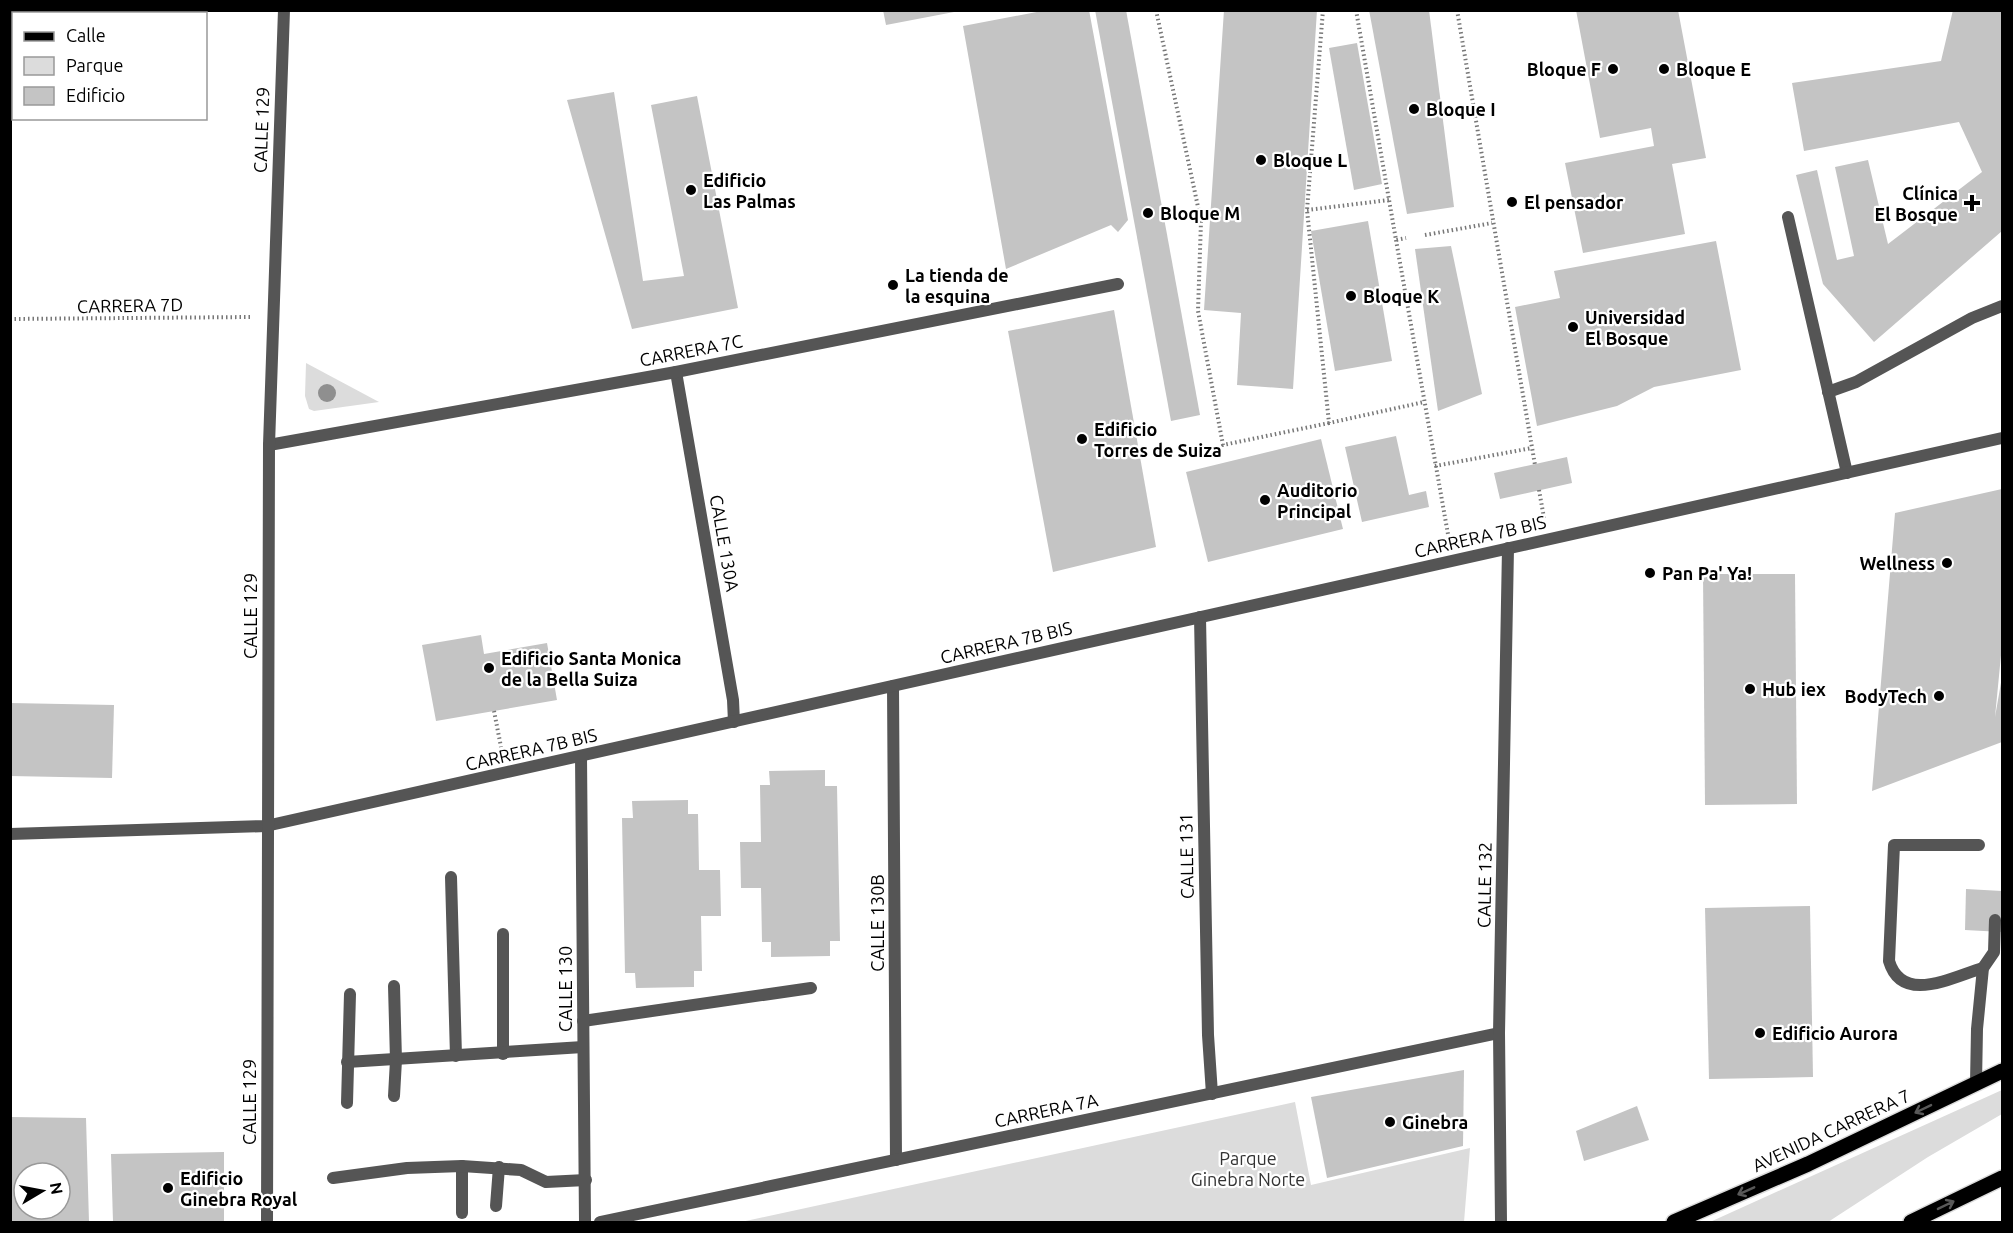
<svg xmlns="http://www.w3.org/2000/svg" width="2013" height="1233" font-family="Ubuntu,sans-serif">
	<rect width="100%" height="100%" fill="#fff"/>
	<!-- green -->
	<g fill="#dcdcdc">
		<path d="M306 363 379 402 314 411 309 409 305 396Z"/>
		<path d="M2002 1090V1114L1928 1157 1828 1222H1710Z"/>
		<path d="M1295 1102 1311 1185 1470 1148 1464 1222H741Z"/>
	</g>
	<!-- building -->
	<g fill="#c4c4c4" fill-rule="evenodd">
		<path d="M883 10H954V12L886 25Z"/>
		<path d="M1047 10H1089L1128 220 1118 232 1111 225 1006 269 963 26Z"/>
		<path d="M1095 10H1126L1200 415 1171 421Z"/>
		<path d="M1224 10H1317L1293 389 1237 385 1241 313 1204 310Z"/>
		<path d="M1369 10H1429L1454 207 1407 214Z"/>
		<path d="M1576 10H1678L1706 158 1672 164 1685 234 1583 253 1565 163 1654 146 1651 128 1600 138Z"/>
		<path d="M1953 10H2002V231L1874 342 1823 284 1796 175 1817 170 1837 260 1854 256 1835 167 1868 160 1888 244 1982 172 1959 122 1804 151 1792 83 1941 61Z"/>
		<path d="M1357 43 1382 184 1354 190 1329 48Z"/>
		<path d="M614 92 643 281 684 276 651 105 697 96 738 308 632 329 567 100Z"/>
		<path d="M1368 221 1392 361 1335 371 1311 231Z"/>
		<path d="M1716 241 1741 370 1654 387 1617 406 1537 426 1515 307 1560 298 1554 271Z"/>
		<path d="M1451 246 1482 394 1438 411 1415 249Z"/>
		<path d="M1114 310 1156 547 1053 572 1008 331Z"/>
		<path d="M1396 436 1409 495 1426 491 1429 507 1362 522 1345 447Z"/>
		<path d="M1321 439 1343 529 1208 562 1186 472Z"/>
		<path d="M1567 457 1572 483 1500 499 1494 473Z"/>
		<path d="M2002 489V645L1995 717 2002 677V742L1872 791 1895 513Z"/>
		<path d="M1703 574H1795L1797 804 1705 805Z"/>
		<path d="M481 635 484 654 547 643 557 700 436 721 422 645Z"/>
		<path d="M10 703 114 705 112 778 10 776Z"/>
		<path d="M825 770V786H837L840 941H830V956L771 957V942H762L761 888H741L740 842H761L760 785H770L769 771Z"/>
		<path d="M688 800V814H698L699 870H720L721 916H701L702 971H694V987L636 988 635 973H625L622 818H633L632 801Z"/>
		<path d="M1966 889 2002 891V932L1965 930Z"/>
		<path d="M1810 906 1813 1077 1709 1079 1705 908Z"/>
		<path d="M1464 1070 1463 1146 1327 1178 1311 1097Z"/>
		<path d="M1637 1106 1649 1140 1584 1161 1576 1131Z"/>
		<path d="M10 1117 86 1118 89 1222H10ZM24 1173H60V1209H24Z"/>
		<path d="M224 1152V1222H113L111 1154Z"/>
	</g>
	<g fill="none" stroke-linecap="round" stroke-linejoin="round">
		<!-- primary casing -->
		<g stroke="#dbdbdb" stroke-width="18">
			<g id="primary">
				<path d="M1674 1222 1808 1164 2002 1071"/>
				<path d="M1911 1222 2002 1178"/>
			</g>
		</g>
		<!-- path -->
		<g stroke="#777" stroke-width="4" stroke-dasharray="1.5 3" stroke-linecap="butt">
			<path d="M1156 10 1201 221 1198 311 1223 445 1329 423"/>
			<path d="M1323 10 1307 210 1329 423 1424 402"/>
			<path d="M1356 10 1396 240 1406 238"/>
			<path d="M1457 10 1535 465"/>
			<path d="M1307 210 1389 200"/>
			<path d="M1425 235 1492 223"/>
			<path d="M1396 240 1449 540"/>
			<path d="M10 319 250 317"/>
			<path d="M1435 466 1532 448"/>
			<path d="M1539 490 1544 518"/>
			<path d="M494 711 501 747"/>
		</g>
		<!-- service -->
		<g stroke="#555" stroke-width="12">
			<path d="M1788 217 1847 473"/>
			<path d="M1828 392 1856 382 1972 318 2002 306"/>
			<path d="M1979 845H1894L1889 961C1902 1005 1952 977 1983 968"/>
			<path d="M451 877 456 1056"/>
			<path d="M503 934V1054"/>
			<path d="M583 1021 811 988"/>
			<path d="M347 1062 583 1047"/>
			<path d="M1976 1083 1977 1029 1983 968 1994 952 1995 920"/>
			<path d="M394 1096 396 1060 394 986"/>
			<path d="M347 1103 350 994"/>
			<path d="M462 1166V1213"/>
			<path d="M333 1178 407 1168 462 1166 521 1170 546 1182 586 1180"/>
			<path d="M496 1206 499 1167"/>
		</g>
		<!-- minor -->
		<g stroke="#555" stroke-width="12">
			<path d="M676 372 733 700 734 722"/>
			<path d="M269 445 676 372 1118 284"/>
			<path d="M1200 617 1208 1035 1212 1094"/>
			<path d="M893 686 896 1160"/>
			<path d="M581 756 585 1222"/>
			<path d="M10 834 266 826 2002 438"/>
			<path d="M267 1222 269 445 284 10"/>
			<path d="M600 1222 1499 1033"/>
			<path d="M1501 1222 1499 1033 1508 548"/>
		</g>
		<!-- primary -->
		<use href="#primary" stroke="#000" stroke-width="15"/>
	</g>
	<!-- trees -->
	<circle fill="#8f8f8f" cx="327" cy="393" r="9"/>
	<!-- one-way arrows -->
	<defs><path id="oneway-shaft" d="M-6 0H5M1.5-3L5.5 0L1.5 3" fill="none" stroke-width="1.6" stroke-linecap="round" stroke-linejoin="round" transform="scale(1.5)"/></defs>
	<g stroke="#595959">
		<use href="#oneway-shaft" transform="translate(1923 1109) rotate(154)"/>
		<use href="#oneway-shaft" transform="translate(1746 1191) rotate(156)"/>
		<use href="#oneway-shaft" transform="translate(1946 1205) rotate(-26)"/>
	</g>
	<!-- markers -->
	<g fill="#000" stroke="#fff" stroke-width="2">
		<circle cx="1613" cy="69" r="6"/>
		<circle cx="1664" cy="69" r="6"/>
		<circle cx="1414" cy="109" r="6"/>
		<circle cx="1261" cy="160" r="6"/>
		<circle cx="691" cy="190" r="6"/>
		<circle cx="1512" cy="202" r="6"/>
		<path d="M1969 194h6v6h6v6h-6v6h-6v-6h-6v-6h6z"/>
		<circle cx="1148" cy="213" r="6"/>
		<circle cx="893" cy="285" r="6"/>
		<circle cx="1351" cy="296" r="6"/>
		<circle cx="1573" cy="327" r="6"/>
		<circle cx="1082" cy="439" r="6"/>
		<circle cx="1265" cy="500" r="6"/>
		<circle cx="1947" cy="563" r="6"/>
		<circle cx="1650" cy="573" r="6"/>
		<circle cx="489" cy="668" r="6"/>
		<circle cx="1750" cy="689" r="6"/>
		<circle cx="1939" cy="696" r="6"/>
		<circle cx="1760" cy="1033" r="6"/>
		<circle cx="1390" cy="1122" r="6"/>
		<circle cx="168" cy="1188" r="6"/>
	</g>
	<g text-anchor="middle" dominant-baseline="central" stroke-width="4.5" stroke-linejoin="round" paint-order="stroke">
		<!-- poi labels -->
		<g font-size="18" font-weight="bold" fill="#000" stroke="#fff" text-anchor="start">
			<text x="1601" y="69" text-anchor="end">Bloque F</text>
			<text x="1676" y="69">Bloque E</text>
			<text x="1426" y="109">Bloque I</text>
			<text x="1273" y="160">Bloque L</text>
			<text x="703" y="180">Edificio<tspan x="703" dy="21">Las Palmas</tspan></text>
			<text x="1958" y="193" text-anchor="end">Clínica<tspan x="1958" dy="21">El Bosque</tspan></text>
			<text x="1524" y="202">El pensador</text>
			<text x="1160" y="213">Bloque M</text>
			<text x="905" y="275">La tienda de<tspan x="905" dy="21">la esquina</tspan></text>
			<text x="1363" y="296">Bloque K</text>
			<text x="1585" y="317">Universidad<tspan x="1585" dy="21">El Bosque</tspan></text>
			<text x="1094" y="429">Edificio<tspan x="1094" dy="21">Torres de Suiza</tspan></text>
			<text x="1277" y="490">Auditorio<tspan x="1277" dy="21">Principal</tspan></text>
			<text x="1935" y="563" text-anchor="end">Wellness</text>
			<text x="1662" y="573">Pan Pa' Ya!</text>
			<text x="501" y="658">Edificio Santa Monica<tspan x="501" dy="21">de la Bella Suiza</tspan></text>
			<text x="1762" y="689">Hub iex</text>
			<text x="1927" y="696" text-anchor="end">BodyTech</text>
			<text x="1772" y="1033">Edificio Aurora</text>
			<text x="1402" y="1122">Ginebra</text>
			<text x="180" y="1178">Edificio<tspan x="180" dy="21">Ginebra Royal</tspan></text>
		</g>
		<!-- street labels -->
		<g font-size="18" fill="#000" stroke="#fff">
			<text transform="translate(261 130) rotate(-88)">CALLE 129</text>
			<text transform="translate(130 305) rotate(-1)">CARRERA 7D</text>
			<text transform="translate(691 350) rotate(-11)">CARRERA 7C</text>
			<text transform="translate(1480 536) rotate(-13)">CARRERA 7B BIS</text>
			<text transform="translate(725 543) rotate(80)">CALLE 130A</text>
			<text transform="translate(250 616) rotate(-90)">CALLE 129</text>
			<text transform="translate(1006 642) rotate(-13)">CARRERA 7B BIS</text>
			<text transform="translate(531 749) rotate(-13)">CARRERA 7B BIS</text>
			<text transform="translate(1186 856) rotate(-91)">CALLE 131</text>
			<text transform="translate(1484 885) rotate(-89)">CALLE 132</text>
			<text transform="translate(877 923) rotate(-90)">CALLE 130B</text>
			<text transform="translate(565 989) rotate(-90)">CALLE 130</text>
			<text transform="translate(249 1102) rotate(-90)">CALLE 129</text>
			<text transform="translate(1046 1110) rotate(-12)">CARRERA 7A</text>
			<text transform="translate(1831 1130) rotate(-25)">AVENIDA CARRERA 7</text>
		</g>
		<!-- park labels -->
		<g font-size="18" fill="#333" stroke="#fff">
			<text x="1248" y="1158">Parque<tspan x="1248" dy="21">Ginebra Norte</tspan></text>
		</g>
	</g>
	<!-- border -->
	<rect width="2013" height="1233" fill="none" stroke="#000000" stroke-width="24"/>
	<!-- legend -->
	<rect x="12" y="12" width="195" height="108" fill="#ffffff" stroke="#999999" stroke-width="1.5"/>
	<rect x="24" y="32" width="30" height="9" fill="#000000" stroke="#999999" stroke-width="1.5"/>
	<text x="66" y="42" font-size="18" fill="#000000">Calle</text>
	<rect x="24" y="57" width="30" height="18" fill="#dcdcdc" stroke="#999999" stroke-width="1.5"/>
	<text x="66" y="72" font-size="18" fill="#000000">Parque</text>
	<rect x="24" y="87" width="30" height="18" fill="#c4c4c4" stroke="#999999" stroke-width="1.5"/>
	<text x="66" y="102" font-size="18" fill="#000000">Edificio</text>
	<!-- north arrow -->
	<g transform="translate(42 1191) rotate(80)"><circle r="28" fill="#ffffff" stroke="#999999" stroke-width="1.5"/>
	<path d="M0-4.5L10 22L0 15L-10 22Z" fill="#000000"/>
	<text y="-9" font-size="16" font-weight="bold" text-anchor="middle" fill="#000000">N</text>
	</g>
</svg>
